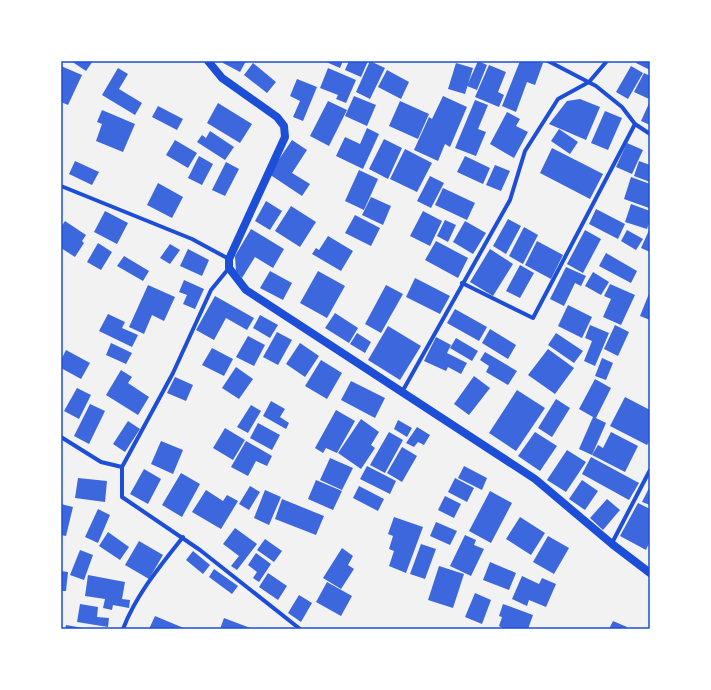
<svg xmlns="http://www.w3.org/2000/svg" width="711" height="690" font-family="Poppins,sans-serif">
	<rect width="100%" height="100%" fill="#f2f2f2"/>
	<!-- building -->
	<g fill="#3d67dc">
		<path d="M71 61H93L86 71Z"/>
		<path d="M224 61H246L240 72 223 63Z"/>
		<path d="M324 61H343L340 68Z"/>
		<path d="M349 61H368L361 77 345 70Z"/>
		<path d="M370 61 385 68 370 99 356 92Z"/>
		<path d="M478 61 487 65 477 90 467 86Z"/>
		<path d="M520 61H538L543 63 535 85 527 82 516 112 502 106Z"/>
		<path d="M637 61H650V70L636 63Z"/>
		<path d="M253 63 276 82 267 93 244 75Z"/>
		<path d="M456 63 473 68 465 94 448 89Z"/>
		<path d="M489 65 506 72 498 92 504 95 499 107 475 97Z"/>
		<path d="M61 66 82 75 68 105 61 102Z"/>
		<path d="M631 66 643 73 628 99 616 92Z"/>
		<path d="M118 68 128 74 119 89 142 103 135 115 102 95Z"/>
		<path d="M328 68 356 80 346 103 336 99 338 95 320 88Z"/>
		<path d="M387 70 409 82 401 99 378 87Z"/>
		<path d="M644 73 650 76 649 99 634 92Z"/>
		<path d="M297 79 317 87 303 121 293 117 300 101 290 96Z"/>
		<path d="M354 96 376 105 367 126 345 116Z"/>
		<path d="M443 96 467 107 450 147 445 144 438 161 414 150 429 117 432 119Z"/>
		<path d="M580 99 600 107 586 140 549 124 567 101Z"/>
		<path d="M475 100 488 105 478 129 486 132 476 156 455 148Z"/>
		<path d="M328 101 347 110 329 146 310 136Z"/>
		<path d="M400 101 429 114 418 139 389 126Z"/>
		<path d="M650 101V125L641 121Z"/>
		<path d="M218 103 252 124 240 143 207 123Z"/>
		<path d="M158 106 183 119 177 130 152 117Z"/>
		<path d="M102 110 135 124 123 152 96 141 102 124 97 122Z"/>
		<path d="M605 111 622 118 608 150 591 143Z"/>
		<path d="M507 112 520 119 516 126 528 132 514 158 490 144Z"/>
		<path d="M367 128 379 134 363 169 336 156 345 137 360 144Z"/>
		<path d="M559 129 578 142 570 154 551 141Z"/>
		<path d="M210 131 234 147 225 160 197 142 202 135 206 138Z"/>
		<path d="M384 139 402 148 388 179 369 169Z"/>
		<path d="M175 140 197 153 188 168 166 155Z"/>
		<path d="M292 140 307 150 292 173 310 184 302 196 269 174Z"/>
		<path d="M627 143 643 150 632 174 616 167Z"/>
		<path d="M552 148 603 174 590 199 540 173Z"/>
		<path d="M405 149 432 163 417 192 390 179Z"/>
		<path d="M199 156 213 164 202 185 188 178Z"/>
		<path d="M465 156 490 168 483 184 457 172Z"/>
		<path d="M75 161 99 172 92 185 69 174Z"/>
		<path d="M639 161 650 165V182L634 176Z"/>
		<path d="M226 162 239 169 225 196 212 190Z"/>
		<path d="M495 165 510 171 501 191 486 185Z"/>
		<path d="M359 170 378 179 364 210 345 201Z"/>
		<path d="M430 176 444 183 431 208 417 201Z"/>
		<path d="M631 177 650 184 649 208 624 199Z"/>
		<path d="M158 183 183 197 172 218 147 205Z"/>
		<path d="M443 188 475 203 467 220 435 205Z"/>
		<path d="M371 197 391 206 383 225 362 215Z"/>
		<path d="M266 201 282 211 270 230 255 221Z"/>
		<path d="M631 204 650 211V220L647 229 625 222Z"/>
		<path d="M291 206 316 222 300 247 275 231Z"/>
		<path d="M596 209 625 224 618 239 589 224Z"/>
		<path d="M105 211 128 223 117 244 94 232Z"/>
		<path d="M423 211 442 221 430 246 410 236Z"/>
		<path d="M355 215 380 228 371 246 345 233Z"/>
		<path d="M508 219 521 226 506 254 493 246Z"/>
		<path d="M445 220 456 225 448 242 437 236Z"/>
		<path d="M65 221 86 235 82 241 84 243 75 257 61 248V227Z"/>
		<path d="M465 221 486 233 473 254 453 242Z"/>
		<path d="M524 227 538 235 523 264 509 256Z"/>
		<path d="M650 228V252L641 248Z"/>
		<path d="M251 229 284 249 273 268 255 257 242 278 236 271 235 256Z"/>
		<path d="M585 230 601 239 583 273 567 264Z"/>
		<path d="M627 230 643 239 636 250 621 241Z"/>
		<path d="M328 236 353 251 341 271 312 254 316 248 319 250Z"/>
		<path d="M436 241 468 258 458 278 425 260Z"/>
		<path d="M537 241 563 255 551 279 525 265Z"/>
		<path d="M98 243 112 252 101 270 87 262Z"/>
		<path d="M170 244 180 250 170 264 160 258Z"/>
		<path d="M188 249 209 260 202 276 180 266Z"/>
		<path d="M490 249 513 264 493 296 470 282Z"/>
		<path d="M606 253 637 271 631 283 599 266Z"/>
		<path d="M124 256 149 271 143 281 117 266Z"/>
		<path d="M520 265 534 273 520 298 506 291Z"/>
		<path d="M566 267 586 276 581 286 575 283 564 306 550 299Z"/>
		<path d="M270 271 292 283 283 300 260 288Z"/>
		<path d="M318 271 345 286 327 318 300 303Z"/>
		<path d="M593 272 609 282 601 295 585 286Z"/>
		<path d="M415 278 450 296 440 314 406 297Z"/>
		<path d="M184 280 204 289 195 309 183 304 187 295 179 292Z"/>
		<path d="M610 284 635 295 621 325 603 317 611 299 604 296Z"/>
		<path d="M148 285 175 297 164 321 152 315 144 334 129 327Z"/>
		<path d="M386 285 403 294 381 333 365 324Z"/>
		<path d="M650 291V320L640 316Z"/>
		<path d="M215 296 254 318 247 330 226 318 214 340 196 330Z"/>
		<path d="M568 305 592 317 582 338 558 326Z"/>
		<path d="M455 309 487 327 479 341 447 323Z"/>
		<path d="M335 313 358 328 349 343 325 328Z"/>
		<path d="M108 314 125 322 122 328 138 335 132 347 99 331Z"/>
		<path d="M260 315 278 325 270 338 253 328Z"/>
		<path d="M590 325 609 333 595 366 584 361 592 341 585 338Z"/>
		<path d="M615 325 629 332 618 356 604 349Z"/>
		<path d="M388 326 421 346 400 380 368 360Z"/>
		<path d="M490 329 516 345 508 359 482 343Z"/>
		<path d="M277 332 292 340 278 365 263 357Z"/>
		<path d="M357 333 371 342 365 353 350 344Z"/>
		<path d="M556 333 583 351 574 363 548 345Z"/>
		<path d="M248 336 265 345 254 366 236 357Z"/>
		<path d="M436 337 451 345 447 353 467 363 461 374 448 367 446 371 424 361Z"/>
		<path d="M456 338 478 351 472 361 450 348Z"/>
		<path d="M111 343 132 353 126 364 106 355Z"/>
		<path d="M300 343 319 356 305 377 286 364Z"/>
		<path d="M212 348 233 359 224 376 202 365Z"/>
		<path d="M548 349 574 368 555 394 528 375Z"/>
		<path d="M66 350 90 363 81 379 61 368V360Z"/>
		<path d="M485 352 517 371 508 385 486 372 489 366 480 360Z"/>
		<path d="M602 358 613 363 606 380 595 376Z"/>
		<path d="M321 360 342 373 327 399 305 386Z"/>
		<path d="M236 367 253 379 239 399 222 388Z"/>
		<path d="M121 370 132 377 128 383 149 397 138 415 106 395Z"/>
		<path d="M474 376 490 388 469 415 454 404Z"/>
		<path d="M175 377 193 385 186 401 167 393Z"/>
		<path d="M595 379 611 388 596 418 606 423 592 455 579 449 593 417 579 409Z"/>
		<path d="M351 381 385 398 375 418 341 400Z"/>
		<path d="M77 388 91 395 79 419 64 411Z"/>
		<path d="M517 390 545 408 516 451 489 433Z"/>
		<path d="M625 397 650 410V440L647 445 610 426Z"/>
		<path d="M556 399 570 408 552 437 538 428Z"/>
		<path d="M271 401 285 409 280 417 289 423 286 429 263 416Z"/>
		<path d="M90 404 105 411 89 444 74 436Z"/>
		<path d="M251 405 261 411 248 433 237 427Z"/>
		<path d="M336 410 355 421 337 453 326 448 323 453 315 448Z"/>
		<path d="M361 419 379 432 371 445 375 448 361 469 338 453Z"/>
		<path d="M398 420 412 428 407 437 394 429Z"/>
		<path d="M128 421 140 429 125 452 113 444Z"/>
		<path d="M258 423 280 435 272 450 250 438Z"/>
		<path d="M417 427 430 435 424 445 418 442 414 447 406 443Z"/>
		<path d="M225 428 245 440 233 460 213 448Z"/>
		<path d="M389 432 403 440 385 473 370 465Z"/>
		<path d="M535 432 557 446 540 471 518 456Z"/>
		<path d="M611 432 638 446 625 472 592 455 598 445 603 448Z"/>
		<path d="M161 441 183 450 173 474 151 464Z"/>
		<path d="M246 441 272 456 267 466 256 461 248 476 231 467Z"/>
		<path d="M402 447 417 456 402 482 387 473Z"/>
		<path d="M567 450 586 462 566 492 547 480Z"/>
		<path d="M591 457 639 483 629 500 582 474Z"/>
		<path d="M330 458 353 468 342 490 320 480Z"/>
		<path d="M367 466 396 481 390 494 360 479Z"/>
		<path d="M464 466 487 478 482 490 458 478Z"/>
		<path d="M144 469 161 479 148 504 130 494Z"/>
		<path d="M181 473 200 484 182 517 162 505Z"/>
		<path d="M78 478 107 481 105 502 75 498Z"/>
		<path d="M455 478 474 488 467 502 448 492Z"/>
		<path d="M316 480 342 491 333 510 308 499Z"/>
		<path d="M582 480 598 491 585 510 569 499Z"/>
		<path d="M250 486 260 492 249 510 239 504Z"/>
		<path d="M359 486 384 499 378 511 353 498Z"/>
		<path d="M650 486V505L642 502Z"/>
		<path d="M206 490 223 501 227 495 238 501 221 529 192 512Z"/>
		<path d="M265 490 281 497 269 525 254 518Z"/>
		<path d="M490 491 512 503 491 543 469 531Z"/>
		<path d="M445 496 461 504 454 518 438 510Z"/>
		<path d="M282 499 324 516 316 535 275 519Z"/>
		<path d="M607 499 620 510 603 530 590 518Z"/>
		<path d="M638 503 650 509V541L646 550 620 536Z"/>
		<path d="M61 504 73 507 66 536 61 535Z"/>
		<path d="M98 509 110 515 98 543 85 537Z"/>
		<path d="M394 517 423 527 406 573 389 566 394 551 389 549 393 536 388 534Z"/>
		<path d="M520 517 545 533 531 555 506 539Z"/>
		<path d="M436 522 457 531 450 545 430 536Z"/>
		<path d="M235 528 257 544 237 570 231 566 239 556 223 544Z"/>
		<path d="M108 532 129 547 120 560 99 546Z"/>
		<path d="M465 535 476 540 474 545 484 549 471 576 450 566Z"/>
		<path d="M548 536 569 548 554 574 533 562Z"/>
		<path d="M265 539 282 551 274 562 257 550Z"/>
		<path d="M139 541 163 555 149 579 125 565Z"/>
		<path d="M421 544 436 549 425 579 410 574Z"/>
		<path d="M342 548 353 556 348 565 354 569 341 589 323 578Z"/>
		<path d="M80 550 93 555 84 580 70 575Z"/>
		<path d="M193 551 210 565 203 574 186 560Z"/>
		<path d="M256 553 271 564 259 582 253 578 257 572 248 565Z"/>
		<path d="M490 562 516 573 509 590 483 580Z"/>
		<path d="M439 566 464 574 453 608 428 600Z"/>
		<path d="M214 569 238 586 232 594 209 577Z"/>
		<path d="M61 571 68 572 66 591H61Z"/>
		<path d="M268 573 287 586 278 600 259 587Z"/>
		<path d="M88 575 125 582 122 599 130 600 129 608 113 605 112 610 103 608 105 599 85 596Z"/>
		<path d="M522 576 539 584 542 578 556 584 546 607 529 600 527 606 512 599Z"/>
		<path d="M327 582 352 596 341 616 316 602Z"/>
		<path d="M475 593 491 600 482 624 465 617Z"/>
		<path d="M299 595 312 603 301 622 288 613Z"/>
		<path d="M80 604 98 607 97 617 109 618 108 627 77 622Z"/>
		<path d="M503 604 533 615 528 629H504L499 626 502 617 499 616Z"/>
		<path d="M155 616 186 629H149Z"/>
		<path d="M224 618 253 629H220Z"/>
		<path d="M613 621 627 627 626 629H609Z"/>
		<path d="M66 625 83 628V629H65Z"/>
	</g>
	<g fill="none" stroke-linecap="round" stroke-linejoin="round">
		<!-- minor -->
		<g stroke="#1d4ed8" stroke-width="4">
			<path d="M548 61 596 86 622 107 635 124 650 134"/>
			<path d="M61 186 192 239 229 259"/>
			<path d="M229 268 211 290 173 373 122 467V497L200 550 300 629"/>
			<path d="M462 283 533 318 635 124"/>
			<path d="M402 392 510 200 525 151 558 99 589 82 607 61"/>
			<path d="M61 437 101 462 122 467"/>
			<path d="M612 543 650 470"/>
			<path d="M123 629C136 595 160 566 183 537"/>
		</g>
		<!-- secondary -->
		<path stroke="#1d4ed8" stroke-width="8" d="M208 61 222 78 277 117 284 126 285 137 229 259V268L246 290 535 479 612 544 650 573"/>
	</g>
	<!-- border -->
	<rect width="711" height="690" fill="none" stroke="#ffffff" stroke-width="124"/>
	<rect x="62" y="62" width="587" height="566" fill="none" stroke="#1d4ed8" stroke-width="1.5"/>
</svg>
